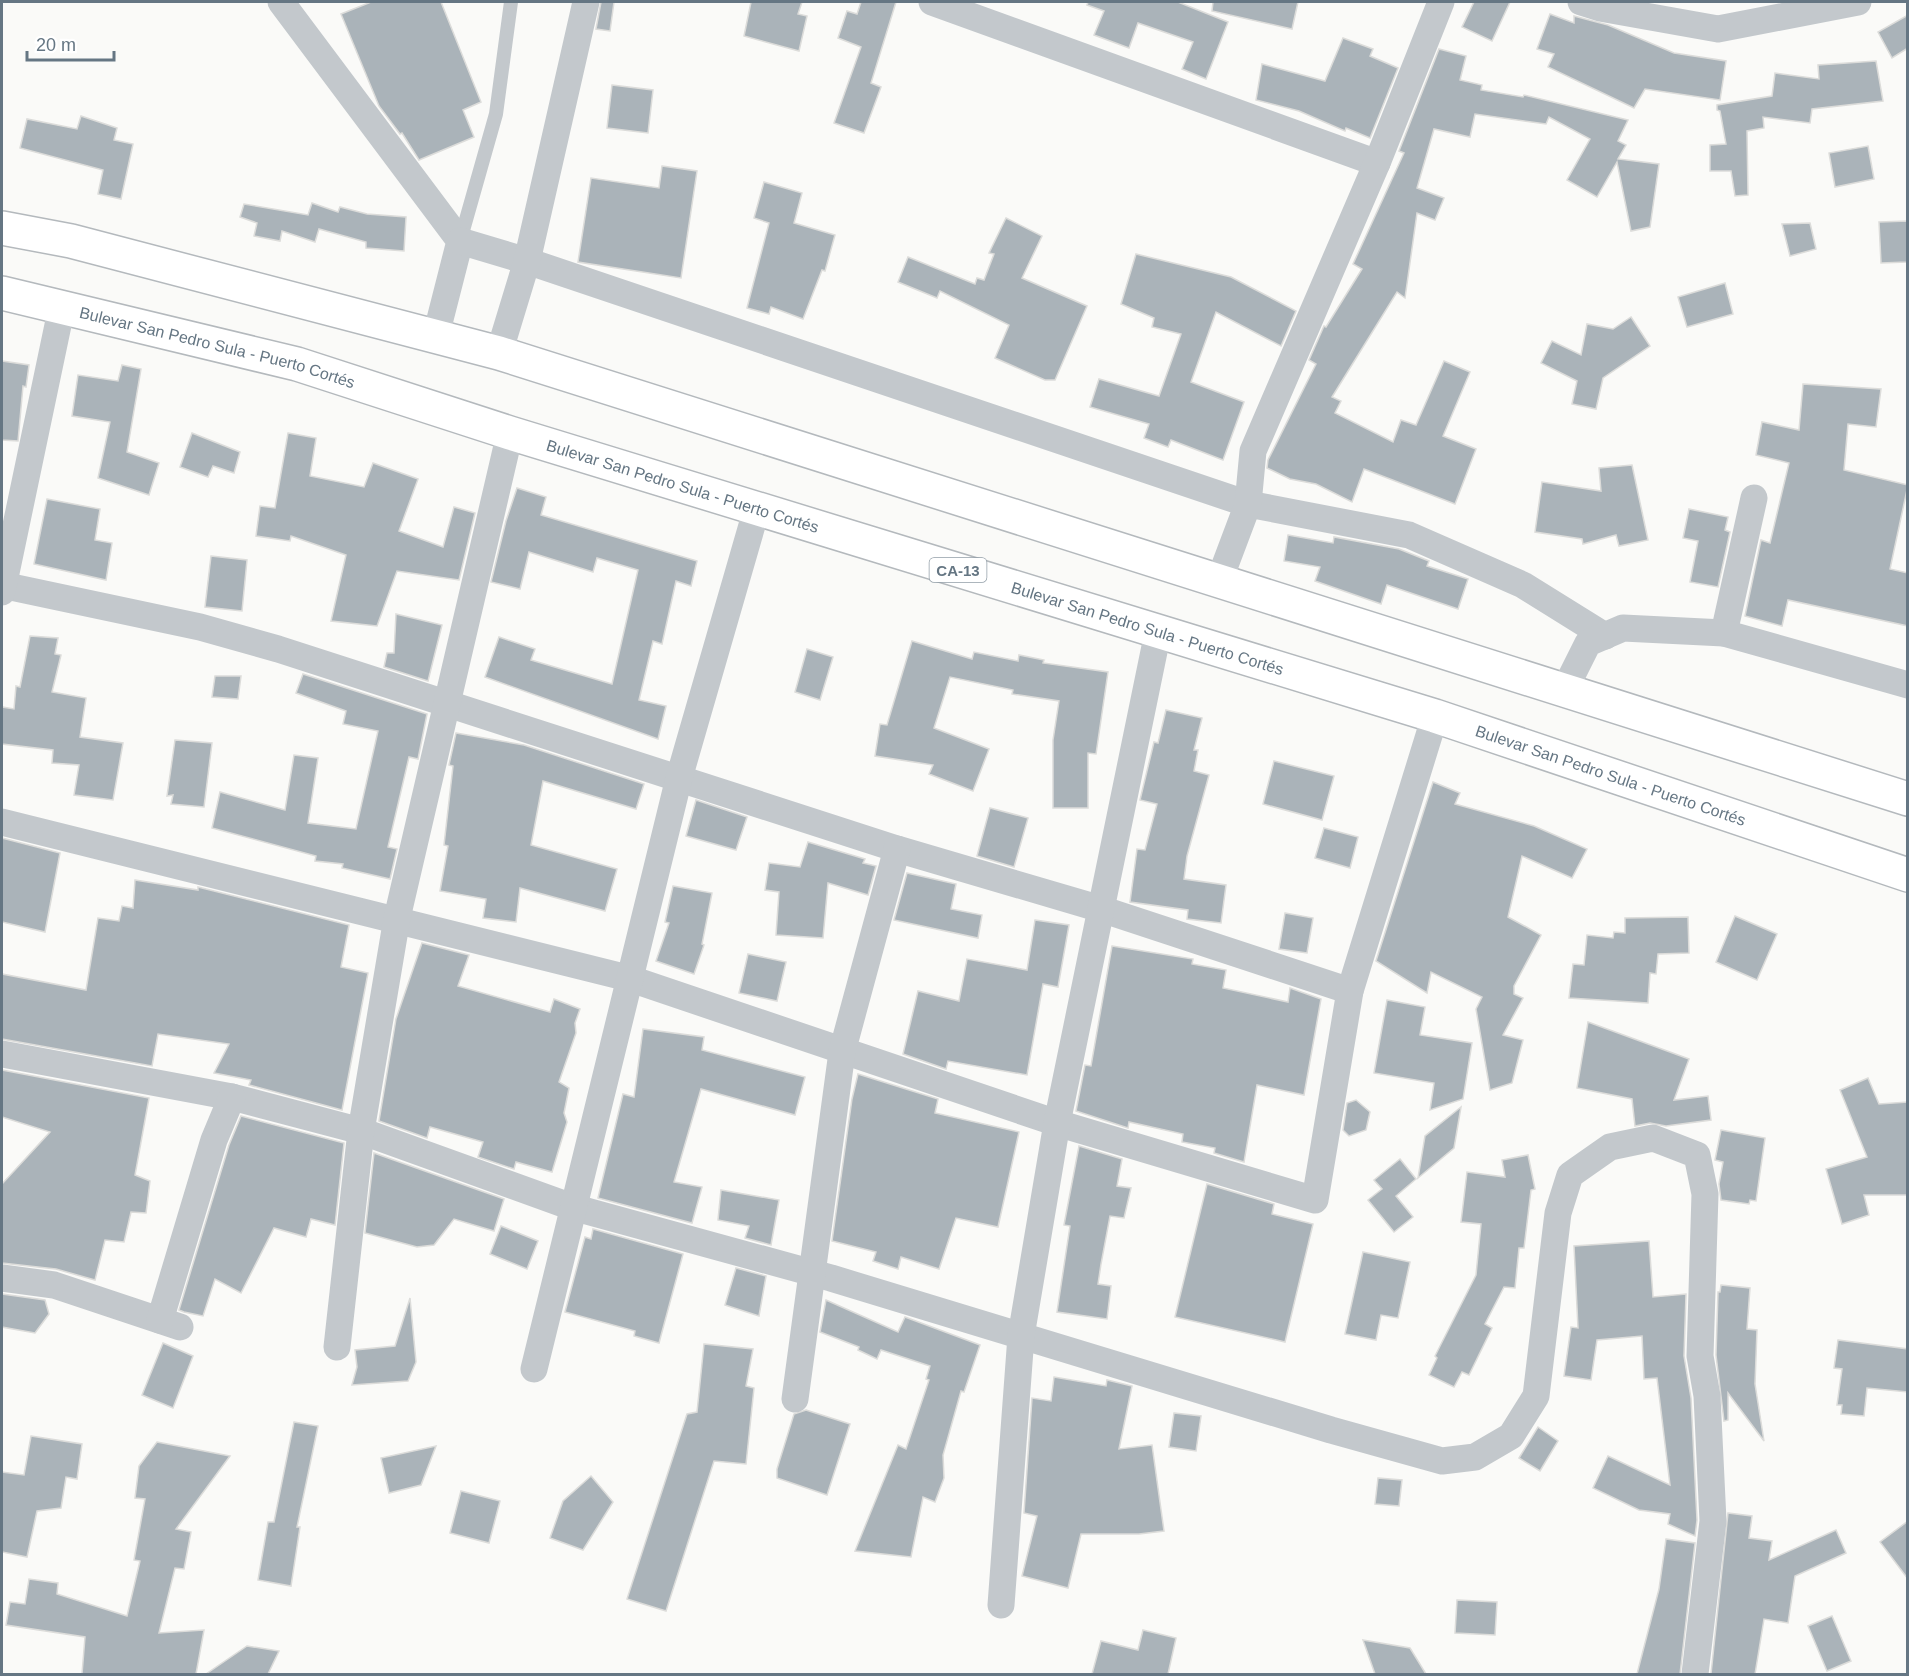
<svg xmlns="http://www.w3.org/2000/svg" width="1909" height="1676" font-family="Arial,sans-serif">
	<rect width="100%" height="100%" fill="#fafaf8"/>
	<!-- building -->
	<g fill="#aab3b9" stroke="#dcdcda" stroke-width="1.5">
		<path d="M371 2H441L481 102 463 110 474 137 419 160 402 133 400 134 379 106 341 14Z"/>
		<path d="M601 2H614L610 31 596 29Z"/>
		<path d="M751 2H802L798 14 807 16 799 51 744 36Z"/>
		<path d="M861 2H896L871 83 881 87 864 133 834 123 861 47 838 38 847 11 857 14Z"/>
		<path d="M1088 2H1178L1228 22 1206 79 1182 69 1193 42 1138 23 1129 48 1094 35 1104 11 1087 5Z"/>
		<path d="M1213 2H1298L1292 29 1212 11Z"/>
		<path d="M1474 2H1510L1492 41 1462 27Z"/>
		<path d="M1550 14 1574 23V16L1608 25 1674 53 1726 61 1720 100 1645 89 1634 108 1548 67 1554 54 1537 49Z"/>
		<path d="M1908 15V48L1892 58 1878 32Z"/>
		<path d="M1343 38 1373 49 1370 56 1398 68 1370 138 1346 128 1345 131 1299 111 1256 100 1262 64 1325 81Z"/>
		<path d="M1439 49 1466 56 1460 80 1482 85 1481 90 1523 97 1524 95 1628 120 1618 141 1626 145 1618 159 1659 164 1650 227 1631 231 1617 162 1597 197 1567 180 1590 139 1549 117 1546 124 1475 114 1470 137 1434 129 1417 188 1444 198 1435 220 1417 213 1405 298 1397 292 1332 397 1341 401 1335 413 1393 442 1401 420 1416 425 1444 361 1470 372 1443 436 1476 449 1455 504 1364 469 1352 502 1316 484 1290 479 1267 468 1268 460 1316 364 1309 360 1324 326 1326 327 1362 269 1353 264 1404 153 1399 151Z"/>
		<path d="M1876 61 1883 101 1812 109 1810 123 1763 117 1764 128 1747 131 1748 195 1735 196 1731 171H1710V145L1726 144 1720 111 1717 110V105L1772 96 1775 73 1819 79 1818 65Z"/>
		<path d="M612 85 653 90 648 133 607 128Z"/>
		<path d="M81 116 117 128 114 140 133 144 121 199 98 194 103 170 20 148 27 119 77 129Z"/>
		<path d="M1868 146 1874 179 1835 187 1829 153Z"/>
		<path d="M662 166 697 171 681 278 578 262 591 178 659 188Z"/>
		<path d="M764 182 802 193 794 223 835 235 825 271 822 270 803 319 771 307 769 314 747 308 769 223 754 218Z"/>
		<path d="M312 203 338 212 340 207 367 214 406 217 404 251 366 248V242L319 229 315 242 282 231 280 241 254 236 257 223 240 217 244 204 308 215Z"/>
		<path d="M1006 218 1042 236 1022 278 1087 306 1055 380H1045L995 358 1009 325 940 291 937 298 898 282 908 257 975 284 977 278 984 280 994 254 989 253Z"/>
		<path d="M1908 221 1907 262 1881 263 1879 222Z"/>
		<path d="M1810 223 1816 249 1790 256 1782 224Z"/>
		<path d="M1136 254 1231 277 1296 311 1281 346 1216 312 1191 382 1244 402 1223 460 1171 440 1168 447 1144 438 1149 424 1090 407 1099 379 1159 396 1181 334 1152 327 1154 318 1121 304Z"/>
		<path d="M1725 283 1733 314 1687 327 1678 297Z"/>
		<path d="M1631 317 1650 346 1603 378 1596 409 1572 404 1577 381 1541 363 1552 341 1581 355 1587 324 1613 329Z"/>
		<path d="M2 361 29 365 26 387 23 386 18 441 2 440Z"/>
		<path d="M122 365 141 369 127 452 159 463 149 495 98 478 110 422 72 416 78 375 118 381Z"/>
		<path d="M1803 384 1881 389 1876 427 1848 424 1844 470 1908 485 1890 569 1908 573V626L1788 600 1782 626 1745 616 1761 540 1770 543 1789 463 1756 455 1762 422 1799 430Z"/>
		<path d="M192 433 240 452 234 473 213 466 208 477 180 467Z"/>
		<path d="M288 433 316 438 310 476 364 487 373 463 418 479 399 531 443 547 454 507 475 513 459 580 397 571 377 626 331 621 346 555 291 536 290 541 256 536 260 506 275 508Z"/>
		<path d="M1632 465 1648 540 1619 546 1616 535 1583 544 1582 539 1535 532 1542 482 1601 491 1599 468Z"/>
		<path d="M517 488 546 497 541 515 697 561 691 586 676 581 662 644 653 641 639 700 666 706 658 739 485 677 499 637 535 649 531 660 612 684 638 570 597 558 593 572 529 552 520 589 491 582 506 521Z"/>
		<path d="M47 499 100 509 95 540 112 543 106 580 34 564Z"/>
		<path d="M1689 509 1728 517 1725 530 1730 532 1718 587 1690 582 1698 541 1683 538Z"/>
		<path d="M1288 535 1333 543 1334 537 1399 549 1429 561 1427 566 1468 579 1458 609 1387 585 1381 604 1315 581 1320 567 1284 561Z"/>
		<path d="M211 556 247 560 242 611 205 607Z"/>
		<path d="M396 614 442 625 428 681 384 667 387 653H394Z"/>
		<path d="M30 636 58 638 55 654 61 655 52 692 86 698 80 737 123 743 113 800 74 795 79 765 52 763 53 750 2 744V707L14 709 16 686 20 687Z"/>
		<path d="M912 641 972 659 974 652 1018 661 1019 655 1044 660 1043 663 1108 672 1096 754 1088 753V808H1053V740L1059 701 1012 694 1013 690 950 677 934 728 989 749 973 791 929 774 933 765 875 756 880 724 887 725Z"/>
		<path d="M807 649 833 657 820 700 795 692Z"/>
		<path d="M303 674 427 714 418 759 409 757 388 847 397 849 390 879 342 868 343 864 315 861 316 856 212 828 220 792 285 810 294 755 318 758 308 823 356 829 378 731 343 724 346 711 296 693Z"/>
		<path d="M215 676H241L238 699 212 697Z"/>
		<path d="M1166 710 1202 718 1194 750H1198L1194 771 1209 775 1187 856 1184 879 1226 885 1221 923 1187 919 1188 910 1130 902 1137 849 1145 850 1157 804 1140 800 1154 742 1158 743Z"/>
		<path d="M456 733 524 745 644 784 636 809 543 781 531 845 617 869 605 911 520 888 516 922 483 918 486 899 440 891 448 846 444 845 453 766 449 765Z"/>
		<path d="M175 740 212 743 204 807 171 804 173 795 167 796Z"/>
		<path d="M1274 761 1334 776 1322 820 1263 804Z"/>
		<path d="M1433 782 1460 793 1455 804 1534 826 1587 849 1572 878 1522 856 1508 917 1541 935 1514 986V994L1523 998 1503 1035 1523 1040 1512 1083 1490 1090 1476 1009 1482 997 1431 972 1427 993 1376 961Z"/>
		<path d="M696 800 747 817 736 850 686 836Z"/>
		<path d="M990 808 1028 818 1014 867 977 856Z"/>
		<path d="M1324 828 1358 837 1350 868 1315 858Z"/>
		<path d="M2 838 60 853 45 932 2 922Z"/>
		<path d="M808 842 865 859 863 863 876 866 868 895 828 883 823 938 776 935 779 892 765 890 769 863 800 867Z"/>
		<path d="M907 873 956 884 951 909 982 915 978 938 894 920Z"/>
		<path d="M135 880 198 890V887L349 925 341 967 368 973 342 1110 249 1085 251 1080 214 1073 229 1044 158 1034 152 1066 2 1039V974L86 990 98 918 119 921 122 906 133 908Z"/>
		<path d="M673 886 712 893 702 944 704 945 694 974 656 961 669 923 665 922Z"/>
		<path d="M1285 913 1313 918 1307 953 1279 949Z"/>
		<path d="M1735 916 1777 934 1757 980 1716 962Z"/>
		<path d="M1688 917 1689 953 1658 954 1656 974 1650 973 1648 1003 1569 998 1573 964 1584 965 1587 935 1613 938 1614 932 1625 933V918Z"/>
		<path d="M1035 920 1069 925 1058 987 1043 984 1027 1075 948 1061 946 1069 903 1054 918 991 959 1001 967 959 1027 970Z"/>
		<path d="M422 943 469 955 458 986 550 1012 554 999 580 1009 575 1023 576 1033 559 1082 569 1088 564 1113 567 1122 552 1172 516 1162 514 1169 478 1157 483 1142 430 1127 427 1138 379 1121 396 1019Z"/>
		<path d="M1112 946 1193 959 1192 964 1226 970 1223 988 1288 1002 1290 988 1321 999 1304 1095 1257 1085 1244 1162 1214 1153 1215 1148 1182 1142 1183 1134 1129 1122 1128 1128 1076 1111 1085 1065 1091 1066Z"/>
		<path d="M748 954 786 962 777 1001 739 993Z"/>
		<path d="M1387 1000 1425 1007 1420 1035 1472 1043 1463 1099 1430 1110 1434 1083 1374 1073Z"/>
		<path d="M1588 1022 1689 1059 1674 1100 1708 1096 1711 1120 1666 1126 1650 1123 1635 1126 1632 1099 1577 1088Z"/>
		<path d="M643 1029 704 1037 702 1050 805 1077 795 1115 701 1089 674 1182 702 1187 692 1223 598 1198 623 1094 634 1097Z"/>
		<path d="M2 1070 149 1098 135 1175 150 1181 146 1213 131 1212 124 1242 105 1240 95 1280 56 1269 2 1263V1184L50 1132 2 1117Z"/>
		<path d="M858 1074 938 1099 935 1113 1019 1132 998 1227 956 1218 939 1269 901 1257 898 1269 873 1261 876 1252 832 1241 852 1099Z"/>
		<path d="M1868 1078 1879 1104 1908 1102V1195H1864L1869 1215 1842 1224 1826 1169 1867 1157 1840 1090Z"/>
		<path d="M1356 1100 1370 1112 1366 1130 1349 1136 1343 1130 1347 1103Z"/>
		<path d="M1461 1107 1454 1148 1418 1178 1425 1136Z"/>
		<path d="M241 1116 344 1143 335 1225 311 1219 306 1237 274 1228 241 1293 215 1279 203 1316 184 1312 179 1310 229 1145Z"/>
		<path d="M1721 1130 1765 1138 1756 1201 1750 1200 1749 1204 1721 1200 1719 1184 1723 1162 1715 1160Z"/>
		<path d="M1079 1146 1122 1159 1117 1186 1131 1188 1124 1218 1110 1216 1101 1264 1098 1284 1111 1286 1107 1319 1057 1312 1070 1226 1064 1225Z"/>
		<path d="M374 1153 504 1199 494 1231 454 1219 434 1245 417 1247 365 1233Z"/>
		<path d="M1528 1155 1535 1189 1531 1190 1524 1248H1519L1515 1288 1504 1287 1485 1324 1492 1328 1469 1375 1462 1372 1454 1387 1429 1375 1437 1358 1435 1356 1476 1275 1481 1224 1461 1222 1467 1172 1505 1177 1502 1160Z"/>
		<path d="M1400 1159 1416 1179 1396 1196 1413 1217 1394 1232 1368 1200 1382 1189 1374 1180Z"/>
		<path d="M1207 1184 1274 1204 1272 1214 1313 1224 1285 1342 1175 1317Z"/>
		<path d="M721 1190 779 1200 771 1245 745 1238 749 1226 718 1220Z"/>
		<path d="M501 1226 538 1241 527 1269 490 1254Z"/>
		<path d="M593 1229 683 1254 659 1343 634 1336 635 1331 565 1312 585 1237 591 1239Z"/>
		<path d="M1649 1241 1653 1297 1686 1294 1684 1356 1691 1398 1697 1520 1695 1536 1668 1524 1670 1514 1639 1510 1593 1488 1608 1456 1670 1485 1657 1378 1644 1379 1642 1336 1597 1340 1591 1380 1564 1376 1571 1327 1578 1328 1574 1246Z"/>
		<path d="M1363 1252 1410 1262 1398 1318 1381 1315 1376 1340 1345 1334Z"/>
		<path d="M736 1268 766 1276 759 1316 725 1305Z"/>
		<path d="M1721 1285 1750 1288 1747 1329 1757 1330 1755 1384 1764 1441 1728 1393V1420L1724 1421 1716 1355 1718 1292H1720Z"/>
		<path d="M2 1294 45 1300 49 1314 35 1333 2 1327Z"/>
		<path d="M410 1298 416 1362 408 1381 352 1385 357 1367 355 1350 395 1346Z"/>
		<path d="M826 1300 898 1332 905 1317 980 1345 964 1392 961 1391 943 1455 944 1478 935 1502 923 1497 911 1557 855 1551 898 1445 906 1449 929 1380 926 1379 930 1366 881 1350 877 1359 858 1350 859 1347 820 1332Z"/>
		<path d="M1838 1340 1908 1349V1392L1867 1388 1864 1416 1841 1414 1842 1405H1837L1842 1369 1834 1368Z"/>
		<path d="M163 1343 193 1356 173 1408 142 1395Z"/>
		<path d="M704 1344 753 1349 746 1386 754 1388 746 1464 714 1461 666 1611 627 1599 687 1414 697 1412Z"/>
		<path d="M1054 1377 1106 1386 1107 1380 1132 1386 1119 1449 1152 1445 1164 1531 1139 1534H1081L1068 1588 1022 1576 1037 1516 1024 1513 1032 1398 1051 1401Z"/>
		<path d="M806 1410 850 1424 827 1495 777 1478V1469L794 1414Z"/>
		<path d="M1174 1413 1201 1416 1196 1451 1169 1447Z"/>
		<path d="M294 1422 318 1426 297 1527H300L291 1586 258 1580 268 1522H274Z"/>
		<path d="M1538 1427 1558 1441 1540 1471 1519 1458Z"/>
		<path d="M31 1436 82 1444 77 1479 66 1477 61 1508 37 1511 27 1557 2 1552V1472L24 1475Z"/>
		<path d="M157 1442 230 1456 176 1529 191 1532 184 1569 175 1568 159 1633 204 1630 196 1674H82L85 1637 6 1625 10 1602 25 1604 29 1579 58 1583 57 1594 127 1616 140 1561 134 1560 145 1499 135 1498 139 1466Z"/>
		<path d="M436 1446 421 1485 389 1493 381 1458Z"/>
		<path d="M591 1476 613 1502 583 1550 550 1538 563 1501Z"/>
		<path d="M1378 1478 1402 1480 1399 1506 1375 1504Z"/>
		<path d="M461 1491 500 1501 489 1543 450 1533Z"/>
		<path d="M1728 1513 1752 1516 1749 1538 1772 1541 1769 1560 1836 1530 1846 1553 1795 1576 1788 1623 1764 1619 1755 1674H1711Z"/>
		<path d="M1908 1521V1579L1880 1542Z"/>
		<path d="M1666 1539 1695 1543 1680 1674H1637L1659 1589Z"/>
		<path d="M1457 1600 1497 1602 1495 1635 1455 1633Z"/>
		<path d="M1832 1616 1851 1661 1827 1671 1808 1626Z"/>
		<path d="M1143 1630 1176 1638 1168 1674H1092L1101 1641 1138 1650Z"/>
		<path d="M1363 1640 1410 1648 1426 1674H1375Z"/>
		<path d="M247 1646 279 1651 268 1674H206Z"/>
	</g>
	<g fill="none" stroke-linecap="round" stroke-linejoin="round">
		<!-- trunk casing -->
		<g stroke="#b4b9bd" stroke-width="36">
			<g id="trunk">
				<path d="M2 228 71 241 499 353 1908 799"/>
				<path id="s1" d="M2 293 297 364 510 433 1435 716 1908 875"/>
			</g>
		</g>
		<!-- service -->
		<path stroke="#c3c8cc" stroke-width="14" d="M460 241 496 114 511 2"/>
		<!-- minor -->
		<g stroke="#c3c8cc" stroke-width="27">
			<path d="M281 2 460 241 436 335"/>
			<path d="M932 2 1377 163"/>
			<path d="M1581 2 1600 8 1718 29 1858 2"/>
			<path d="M460 241 527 261 1248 504 1409 535 1523 585 1605 636"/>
			<path d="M499 353 527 261 586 2"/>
			<path d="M1219 581 1248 504 1253 451 1377 163 1441 2"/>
			<path d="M2 585 200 627 278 649 897 849 1101 909 1350 991"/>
			<path d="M2 592 62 306"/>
			<path d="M1724 633 1754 498"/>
			<path d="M1565 689 1588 643 1623 628 1724 633 1908 685"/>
			<path d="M2 822 628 978 1057 1123 1315 1200 1350 991 1435 716"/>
			<path d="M2 1054 232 1097 361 1131 572 1207 831 1278 1331 1430 1442 1461 1475 1457 1511 1436 1536 1396 1558 1213 1570 1175 1610 1147 1653 1138 1697 1155 1705 1194 1700 1356 1707 1396 1713 1521 1695 1674"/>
			<path d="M2 1278 54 1285 180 1327"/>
			<path d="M160 1320 214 1140 232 1097"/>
			<path d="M337 1347 361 1131 397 918 510 433"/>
			<path d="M534 1369 679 778 757 508"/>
			<path d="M795 1399 842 1052 897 849"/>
			<path d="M1001 1605 1021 1336 1057 1123 1158 632"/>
		</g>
		<!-- trunk -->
		<use href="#trunk" stroke="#fff" stroke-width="33"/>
	</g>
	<g text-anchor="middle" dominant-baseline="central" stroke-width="6" stroke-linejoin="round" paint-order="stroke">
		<!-- shield labels -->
		<rect fill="#fff" stroke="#939fa8" stroke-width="1.5" x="929.5" y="558" width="57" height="24" rx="4.5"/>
		<g font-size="15" font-weight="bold" fill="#657683">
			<text x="958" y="570">CA-13</text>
		</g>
		<!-- street labels -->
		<g font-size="16" fill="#657683" stroke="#fff">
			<text stroke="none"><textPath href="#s1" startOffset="222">Bulevar San Pedro Sula - Puerto Cortés</textPath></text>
			<text stroke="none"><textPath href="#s1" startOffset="708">Bulevar San Pedro Sula - Puerto Cortés</textPath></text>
			<text stroke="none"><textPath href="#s1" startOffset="1194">Bulevar San Pedro Sula - Puerto Cortés</textPath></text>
			<text stroke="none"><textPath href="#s1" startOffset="1680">Bulevar San Pedro Sula - Puerto Cortés</textPath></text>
		</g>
	</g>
	<!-- border -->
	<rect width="1909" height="1676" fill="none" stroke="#657683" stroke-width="6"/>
	<!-- scale -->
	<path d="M27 51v9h87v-9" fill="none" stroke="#657683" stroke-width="3"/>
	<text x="36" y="51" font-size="18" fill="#657683" stroke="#ffffff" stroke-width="4.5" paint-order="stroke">20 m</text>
</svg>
